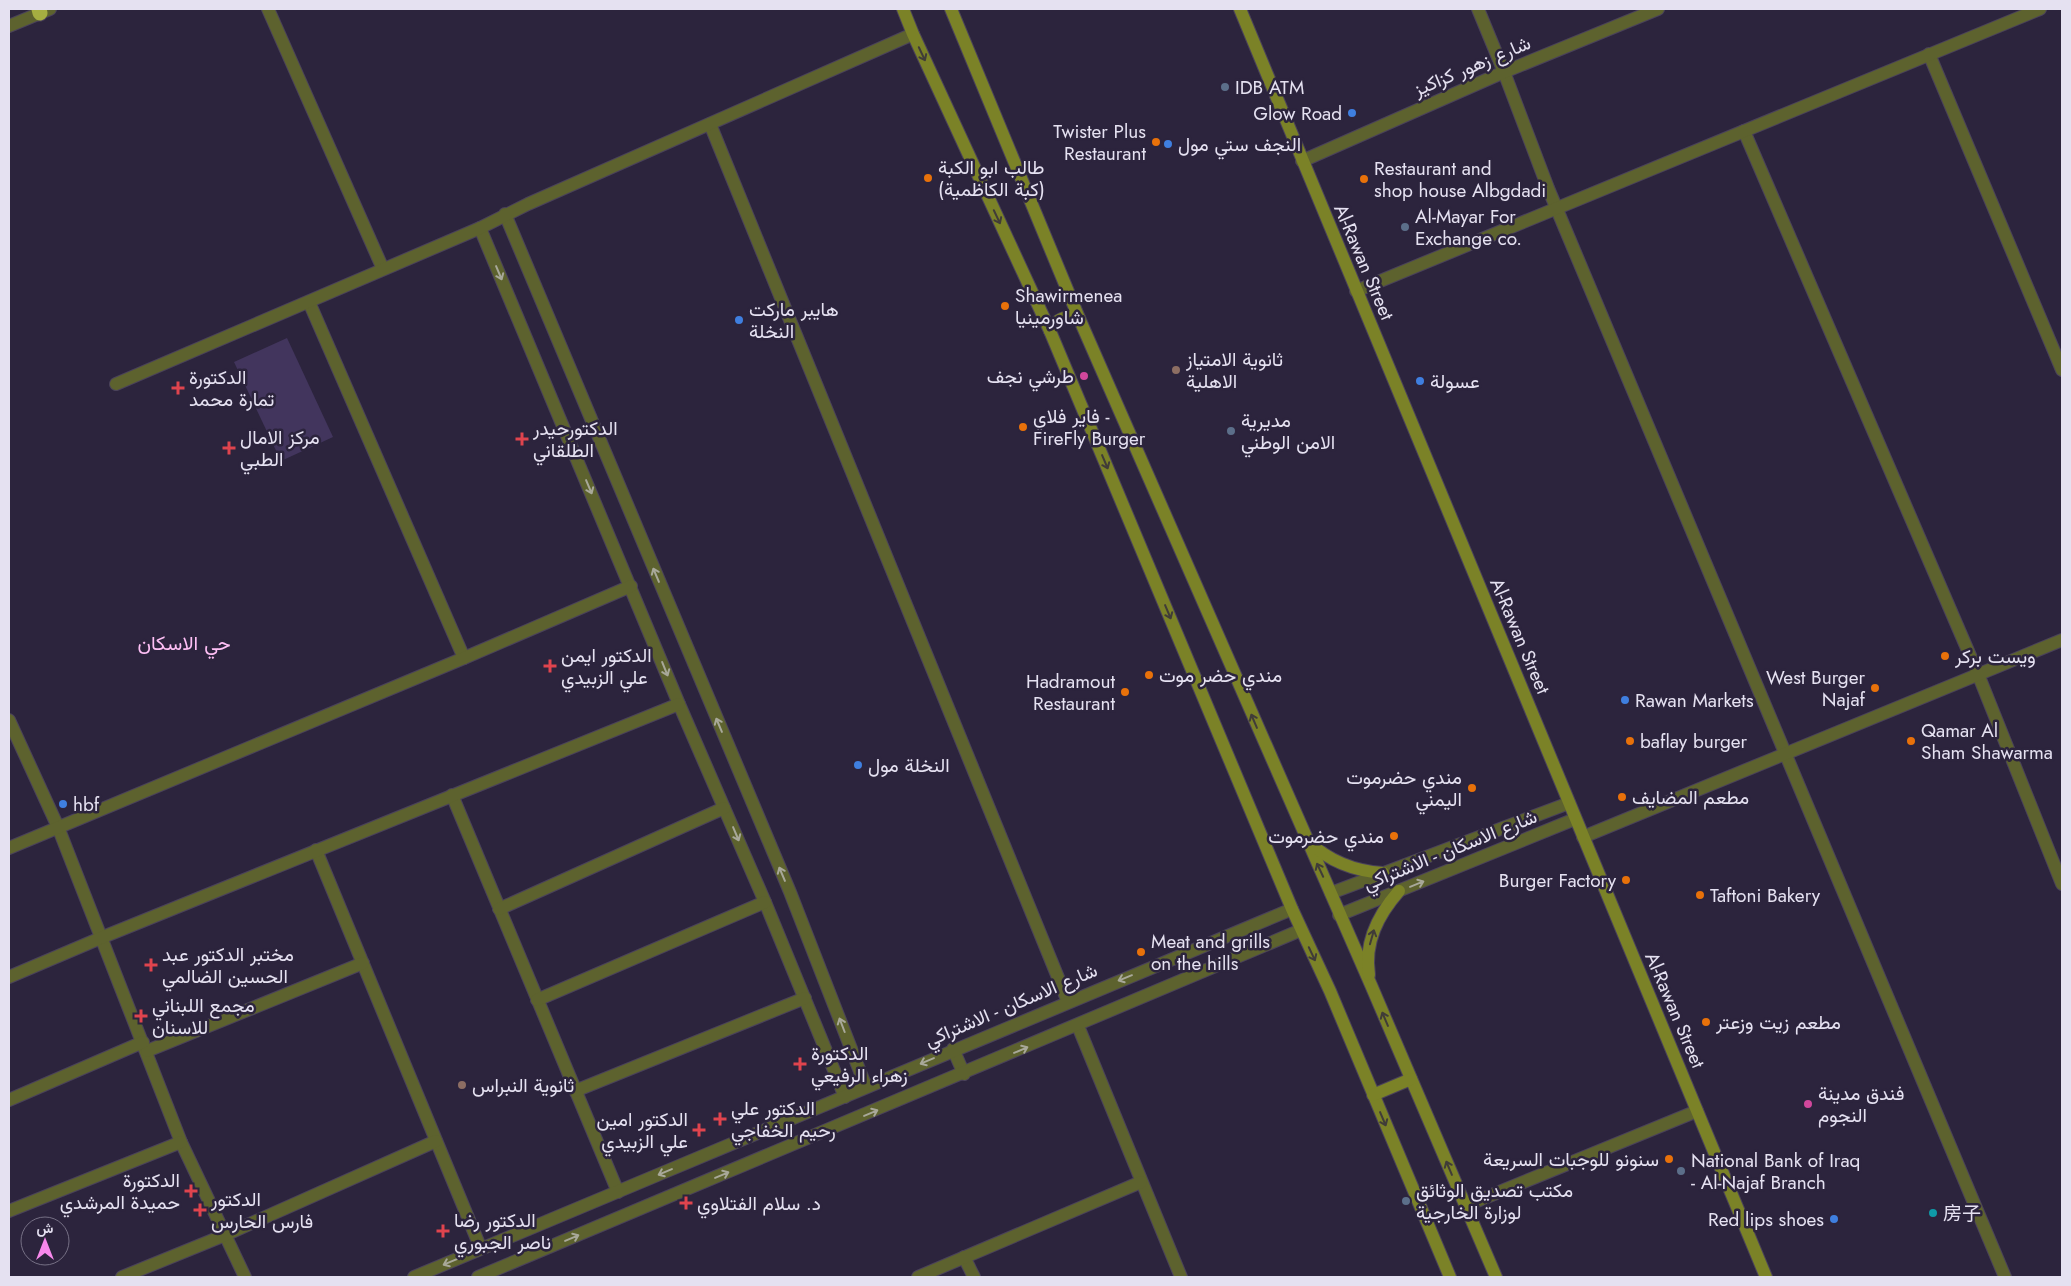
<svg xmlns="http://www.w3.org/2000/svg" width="2071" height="1286" font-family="Jost,Vazirmatn,'Noto Sans SC',sans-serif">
	<rect width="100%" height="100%" fill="#2c243d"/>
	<!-- garden -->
	<path fill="#42355d" d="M287 338 333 437 281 461 234 362Z"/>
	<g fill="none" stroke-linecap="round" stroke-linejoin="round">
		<!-- street casing -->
		<g stroke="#4a425a" stroke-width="14">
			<g id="street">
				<path d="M268 9 383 269"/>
				<path d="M1478 9 1504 72 1548 188 2005 1277"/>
				<path d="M9 26 50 9"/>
				<path d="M1929 54 2062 370"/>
				<path d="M710 124 1068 1002"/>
				<path d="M1744 131 1978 674 2062 884"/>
				<path d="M1302 161 1504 72 1658 9"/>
				<path d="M505 214 790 892 866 1087"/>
				<path d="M480 228 679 704 765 902 845 1097"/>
				<path d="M1356 291 2040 9"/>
				<path d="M309 302 464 658"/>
				<path d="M116 384 480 228 528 204 913 34"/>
				<path d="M9 720 58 827 181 1142 245 1277"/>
				<path d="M452 795 618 1192"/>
				<path d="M1583 837 2062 640"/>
				<path d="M9 848 464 658 631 586"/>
				<path d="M316 850 481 1249"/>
				<path d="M1331 893 1569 803"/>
				<path d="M499 909 724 808"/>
				<path d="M1339 915 1575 819"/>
				<path d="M9 977 103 937 679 704"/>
				<path d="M537 1000 765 902"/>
				<path d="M1078 1026 1181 1277"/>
				<path d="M953 1049 964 1074"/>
				<path d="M147 1051 363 963"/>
				<path d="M575 1091 805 998"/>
				<path d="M9 1100 143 1042"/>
				<path d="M1465 1206 1697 1111"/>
				<path d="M9 1211 181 1142"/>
				<path d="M964 1257 974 1277"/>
				<path d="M122 1277 225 1235 436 1141"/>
				<path d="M414 1277C707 1155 999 1030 1292 909"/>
				<path d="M478 1277 1301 930"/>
				<path d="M918 1277 1141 1182"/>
			</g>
		</g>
		<!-- secondary casing -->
		<g stroke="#4a425a" stroke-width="14">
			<g id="secondary">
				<path d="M903 9 913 34 1050 331 1292 909 1330 991 1450 1277"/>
				<path d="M951 9 1079 318 1371 985 1496 1277"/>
				<path d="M1240 9 1766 1277"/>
				<path d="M1050 331C1056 319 1066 315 1079 318"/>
				<path d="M1309 842C1330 862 1355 871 1383 873"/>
				<path d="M1369 975C1364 942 1378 915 1399 891"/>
				<path d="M1373 1095 1411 1079"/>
			</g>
		</g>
		<!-- highway casing -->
		<g stroke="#4a425a" stroke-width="17">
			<path id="highway" d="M39 9 40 13"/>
		</g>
		<!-- street -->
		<use href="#street" stroke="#5d622e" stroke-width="12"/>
		<!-- secondary -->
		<use href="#secondary" stroke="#7b8227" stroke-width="12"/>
		<!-- highway -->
		<use href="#highway" stroke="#a5ae41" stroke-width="15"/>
	</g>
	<!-- one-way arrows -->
	<defs><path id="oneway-shaft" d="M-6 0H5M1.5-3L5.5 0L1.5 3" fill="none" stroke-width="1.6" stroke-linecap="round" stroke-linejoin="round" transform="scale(1.25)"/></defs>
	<g stroke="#403c38">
		<use href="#oneway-shaft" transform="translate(922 54) rotate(65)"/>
		<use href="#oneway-shaft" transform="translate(997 217) rotate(65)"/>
		<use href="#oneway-shaft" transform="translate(1105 462) rotate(67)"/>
		<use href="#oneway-shaft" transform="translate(1168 612) rotate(67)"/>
		<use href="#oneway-shaft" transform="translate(1254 721) rotate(-113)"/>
		<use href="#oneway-shaft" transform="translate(1320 870) rotate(-115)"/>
		<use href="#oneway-shaft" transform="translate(1372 937) rotate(-74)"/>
		<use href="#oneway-shaft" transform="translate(1312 954) rotate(65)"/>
		<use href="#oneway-shaft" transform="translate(1385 1019) rotate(-113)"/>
		<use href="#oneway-shaft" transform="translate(1383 1119) rotate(67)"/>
		<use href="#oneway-shaft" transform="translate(1449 1168) rotate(-113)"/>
	</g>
	<g stroke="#a8a899">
		<use href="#oneway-shaft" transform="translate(499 273) rotate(67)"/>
		<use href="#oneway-shaft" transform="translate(589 487) rotate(67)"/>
		<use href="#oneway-shaft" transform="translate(656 575) rotate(-113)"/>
		<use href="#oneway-shaft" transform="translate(665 669) rotate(68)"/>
		<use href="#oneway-shaft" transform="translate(719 725) rotate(-113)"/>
		<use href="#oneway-shaft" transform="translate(736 834) rotate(67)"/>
		<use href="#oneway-shaft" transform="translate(782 874) rotate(-113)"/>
		<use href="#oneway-shaft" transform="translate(1417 884) rotate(-22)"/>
		<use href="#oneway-shaft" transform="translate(1125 978) rotate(158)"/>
		<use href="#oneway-shaft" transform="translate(842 1025) rotate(-111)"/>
		<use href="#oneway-shaft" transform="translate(1021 1050) rotate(-23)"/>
		<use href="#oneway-shaft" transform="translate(927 1061) rotate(157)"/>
		<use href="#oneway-shaft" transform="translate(871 1113) rotate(-23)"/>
		<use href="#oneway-shaft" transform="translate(665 1172) rotate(157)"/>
		<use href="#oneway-shaft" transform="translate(722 1175) rotate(-23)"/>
		<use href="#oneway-shaft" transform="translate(572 1238) rotate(-23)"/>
		<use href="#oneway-shaft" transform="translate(450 1262) rotate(157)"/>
	</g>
	<!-- markers -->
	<g fill="#5c6f8a" stroke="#2c243d" stroke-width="2">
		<circle cx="1225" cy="87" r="5"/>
		<circle cx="1405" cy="227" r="5"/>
		<circle cx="1231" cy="431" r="5"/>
		<circle cx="1681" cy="1171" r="5"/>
		<circle cx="1406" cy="1201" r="5"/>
	</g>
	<g fill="#3f7fe0" stroke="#2c243d" stroke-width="2">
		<circle cx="1352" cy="113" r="5"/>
		<circle cx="1168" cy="144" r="5"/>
		<circle cx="739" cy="320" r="5"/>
		<circle cx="1420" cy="381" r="5"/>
		<circle cx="1625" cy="700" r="5"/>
		<circle cx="858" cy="765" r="5"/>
		<circle cx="63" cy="804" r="5"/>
		<circle cx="1834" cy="1219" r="5"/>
	</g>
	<g fill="#e8710a" stroke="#2c243d" stroke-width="2">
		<circle cx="1156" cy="142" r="5"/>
		<circle cx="928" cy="178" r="5"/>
		<circle cx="1364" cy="179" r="5"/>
		<circle cx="1005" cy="306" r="5"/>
		<circle cx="1023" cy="427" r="5"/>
		<circle cx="1945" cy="656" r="5"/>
		<circle cx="1149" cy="675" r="5"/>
		<circle cx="1875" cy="688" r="5"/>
		<circle cx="1125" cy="692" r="5"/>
		<circle cx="1630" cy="741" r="5"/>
		<circle cx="1911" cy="741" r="5"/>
		<circle cx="1472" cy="788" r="5"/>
		<circle cx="1622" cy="797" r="5"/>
		<circle cx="1394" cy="836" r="5"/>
		<circle cx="1626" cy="880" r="5"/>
		<circle cx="1700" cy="895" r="5"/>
		<circle cx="1141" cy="952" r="5"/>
		<circle cx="1706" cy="1022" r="5"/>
		<circle cx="1669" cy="1159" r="5"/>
	</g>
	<g fill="#8d6e63" stroke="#2c243d" stroke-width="2">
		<circle cx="1176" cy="370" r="5"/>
		<circle cx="462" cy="1085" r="5"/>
	</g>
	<g fill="#d1479c" stroke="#2c243d" stroke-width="2">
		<circle cx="1084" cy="376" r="5"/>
		<circle cx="1808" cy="1104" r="5"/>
	</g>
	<g fill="#e0444e" stroke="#2c243d" stroke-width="2">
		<path d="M175.5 380.5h5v5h5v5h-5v5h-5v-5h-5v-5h5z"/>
		<path d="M519.5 431.5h5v5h5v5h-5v5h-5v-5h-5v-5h5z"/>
		<path d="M226.5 440.5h5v5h5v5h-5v5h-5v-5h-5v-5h5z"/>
		<path d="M547.5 658.5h5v5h5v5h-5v5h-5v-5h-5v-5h5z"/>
		<path d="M148.5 957.5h5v5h5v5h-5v5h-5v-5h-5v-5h5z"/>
		<path d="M138.5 1008.5h5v5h5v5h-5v5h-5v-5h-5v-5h5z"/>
		<path d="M797.5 1056.5h5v5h5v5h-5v5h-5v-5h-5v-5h5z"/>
		<path d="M717.5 1111.5h5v5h5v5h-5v5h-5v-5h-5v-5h5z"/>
		<path d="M696.5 1122.5h5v5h5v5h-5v5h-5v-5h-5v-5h5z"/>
		<path d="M188.5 1183.5h5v5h5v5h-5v5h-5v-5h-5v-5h5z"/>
		<path d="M683.5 1195.5h5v5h5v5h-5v5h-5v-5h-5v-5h5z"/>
		<path d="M197.5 1202.5h5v5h5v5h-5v5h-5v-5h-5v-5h5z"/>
		<path d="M440.5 1223.5h5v5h5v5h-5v5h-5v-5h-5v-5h5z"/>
	</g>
	<circle fill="#0f9aa8" stroke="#2c243d" stroke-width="2" cx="1933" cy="1213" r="5"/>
	<g text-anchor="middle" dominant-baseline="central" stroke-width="5" stroke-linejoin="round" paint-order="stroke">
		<!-- street labels -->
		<g font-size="19" fill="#e5e1f1" stroke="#2c243d">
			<text transform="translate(1472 66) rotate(-23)">شارع زهور كزاكيز</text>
			<text transform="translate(1364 262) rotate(67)">Al-Rawan Street</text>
			<text transform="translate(1520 636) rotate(67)">Al-Rawan Street</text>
			<text transform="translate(1450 850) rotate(-22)">شارع الاسكان - الاشتراكي</text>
			<text transform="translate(1011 1005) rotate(-23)">شارع الاسكان - الاشتراكي</text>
			<text transform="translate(1675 1010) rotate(67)">Al-Rawan Street</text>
		</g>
		<!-- poi labels -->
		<g font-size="19" fill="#e5e1f1" stroke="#2c243d" text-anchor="start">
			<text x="1235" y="87">IDB ATM</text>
			<text x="1342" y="113" text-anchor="end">Glow Road</text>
			<text x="1146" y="131" text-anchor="end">Twister Plus<tspan x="1146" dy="22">Restaurant</tspan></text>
			<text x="1178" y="144">النجف ستي مول</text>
			<text x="938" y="167">طالب ابو الكبة<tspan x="938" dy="22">(كبة الكاظمية)</tspan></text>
			<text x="1374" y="168">Restaurant and<tspan x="1374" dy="22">shop house Albgdadi</tspan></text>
			<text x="1415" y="216">Al-Mayar For<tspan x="1415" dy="22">Exchange co.</tspan></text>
			<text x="1015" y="295">Shawirmenea<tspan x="1015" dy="22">شاورمينيا</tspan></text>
			<text x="749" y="309">هايبر ماركت<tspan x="749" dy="22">النخلة</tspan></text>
			<text x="1186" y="359">ثانوية الامتياز<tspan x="1186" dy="22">الاهلية</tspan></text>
			<text x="1074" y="376" text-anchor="end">طرشي نجف</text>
			<text x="189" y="377">الدكتورة<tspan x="189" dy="22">تمارة محمد</tspan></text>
			<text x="1430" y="381">عسولة</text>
			<text x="1033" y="416">فاير فلاي -<tspan x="1033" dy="22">FireFly Burger</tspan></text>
			<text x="1241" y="420">مديرية<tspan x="1241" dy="22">الامن الوطني</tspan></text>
			<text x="533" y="428">الدكتورحيدر<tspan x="533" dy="22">الطلقاني</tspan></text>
			<text x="240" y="437">مركز الامال<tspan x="240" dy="22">الطبي</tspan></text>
			<text x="561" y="655">الدكتور ايمن<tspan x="561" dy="22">علي الزبيدي</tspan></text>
			<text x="1955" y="656">ويست بركر</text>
			<text x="1159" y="675">مندي حضر موت</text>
			<text x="1865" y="677" text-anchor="end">West Burger<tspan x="1865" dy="22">Najaf</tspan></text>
			<text x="1115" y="681" text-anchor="end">Hadramout<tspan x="1115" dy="22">Restaurant</tspan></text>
			<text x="1635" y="700">Rawan Markets</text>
			<text x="1921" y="730">Qamar Al<tspan x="1921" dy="22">Sham Shawarma</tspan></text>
			<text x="1640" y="741">baflay burger</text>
			<text x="868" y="765">النخلة مول</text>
			<text x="1462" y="777" text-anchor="end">مندي حضرموت<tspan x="1462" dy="22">اليمني</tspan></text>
			<text x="1632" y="797">مطعم المضايف</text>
			<text x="73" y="804">hbf</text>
			<text x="1384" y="836" text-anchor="end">مندي حضرموت</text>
			<text x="1616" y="880" text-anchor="end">Burger Factory</text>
			<text x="1710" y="895">Taftoni Bakery</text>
			<text x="1151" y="941">Meat and grills<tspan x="1151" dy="22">on the hills</tspan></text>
			<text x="162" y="954">مختبر الدكتور عبد<tspan x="162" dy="22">الحسين الضالمي</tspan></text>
			<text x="152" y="1005">مجمع اللبناني<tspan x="152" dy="22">للاسنان</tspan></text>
			<text x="1716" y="1022">مطعم زيت وزعتر</text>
			<text x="811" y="1053">الدكتورة<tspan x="811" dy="22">زهراء الرفيعي</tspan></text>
			<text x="472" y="1085">ثانوية النبراس</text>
			<text x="1818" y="1093">فندق مدينة<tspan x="1818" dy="22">النجوم</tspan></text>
			<text x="731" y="1108">الدكتور علي<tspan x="731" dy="22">رحيم الخفاجي</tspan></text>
			<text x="688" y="1119" text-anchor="end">الدكتور امين<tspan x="688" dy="22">علي الزبيدي</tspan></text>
			<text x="1659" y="1159" text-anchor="end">سنونو للوجبات السريعة</text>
			<text x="1691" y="1160">National Bank of Iraq<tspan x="1691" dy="22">- Al-Najaf Branch</tspan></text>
			<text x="180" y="1180" text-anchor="end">الدكتورة<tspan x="180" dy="22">حميدة المرشدي</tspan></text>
			<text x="1416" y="1190">مكتب تصديق الوثائق<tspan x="1416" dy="22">لوزارة الخارجية</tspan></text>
			<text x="211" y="1199">الدكتور<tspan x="211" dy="22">فارس الحارس</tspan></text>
			<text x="697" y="1203">د. سلام الفتلاوي</text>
			<text x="1943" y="1213">房子</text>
			<text x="1824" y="1219" text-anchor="end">Red lips shoes</text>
			<text x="454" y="1220">الدكتور رضا<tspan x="454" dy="22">ناصر الجبوري</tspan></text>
		</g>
		<!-- neighbourhood labels -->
		<g font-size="20" fill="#febff5" stroke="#2c243d">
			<text x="184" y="643">حي الاسكان</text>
		</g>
	</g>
	<!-- border -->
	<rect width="2071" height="1286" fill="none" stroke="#e5e1f1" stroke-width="20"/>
	<!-- north arrow -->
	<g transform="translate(45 1241)"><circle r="24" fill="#2c243d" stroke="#767085"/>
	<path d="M0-4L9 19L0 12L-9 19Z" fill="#f788eb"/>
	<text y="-8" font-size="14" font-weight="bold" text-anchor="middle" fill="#e5e1f1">ش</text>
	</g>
</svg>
